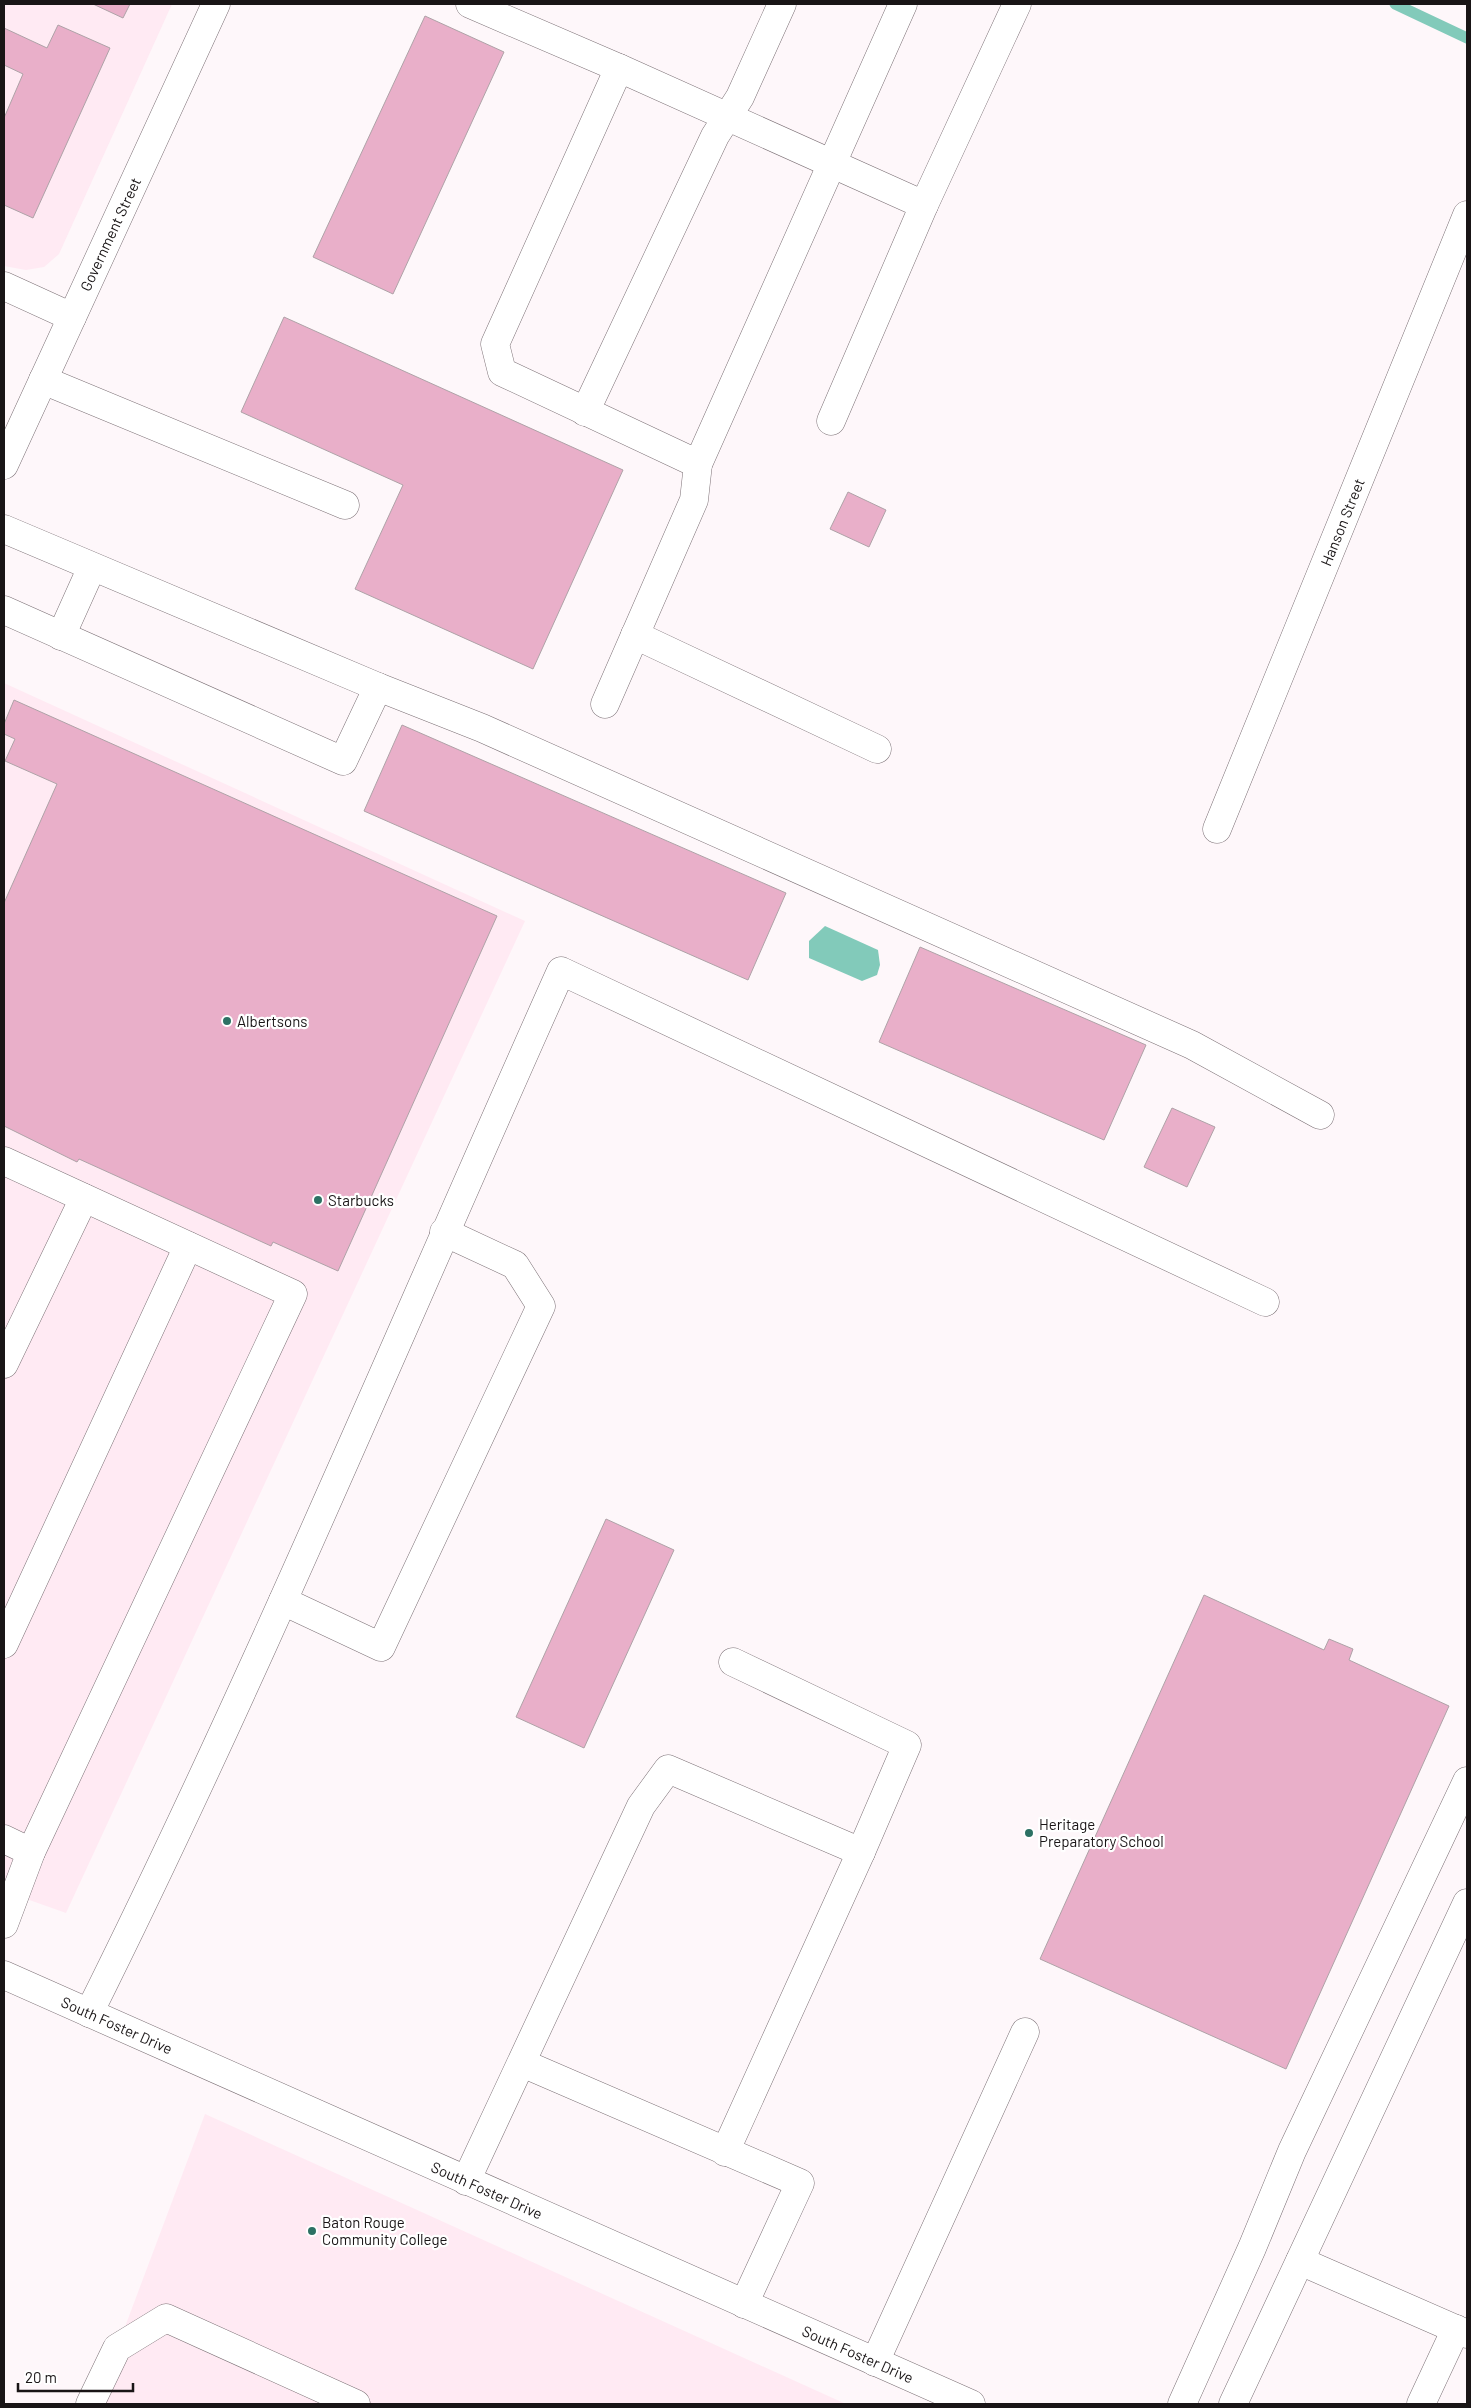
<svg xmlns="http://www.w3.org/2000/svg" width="1471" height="2408" font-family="Barlow,sans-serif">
	<rect width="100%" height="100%" fill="#fef7fa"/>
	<!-- built -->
	<g fill="#ffeaf3">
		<path d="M4 4H172L59 254 44 267 26 270 4 266Z"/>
		<path d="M4 683 525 921 66 1913 4 1891Z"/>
		<path d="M205 2114 846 2404H89L117 2348Z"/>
	</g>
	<!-- water -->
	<path fill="#82caba" d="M825 926 878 950 880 965 877 975 862 981 809 958V941Z"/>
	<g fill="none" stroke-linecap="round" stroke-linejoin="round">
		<!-- stream -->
		<path stroke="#82caba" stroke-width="11" d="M1395 4 1467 38"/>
	</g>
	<!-- building -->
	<g fill="#e9afc9" stroke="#aea2a7">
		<path d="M93 4H130L123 18Z"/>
		<path d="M425 16 504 52 393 294 313 257Z"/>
		<path d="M58 25 110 48 33 218 4 205V118L23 74 4 65V28L47 48Z"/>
		<path d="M284 317 623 470 533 669 355 589 403 485 241 412Z"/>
		<path d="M848 492 886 510 869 547 830 529Z"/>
		<path d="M14 700 497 916 338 1271 273 1242 271 1246 79 1159 77 1162 4 1126V903L57 784 5 761 15 739 4 734V724Z"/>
		<path d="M402 725 786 893 748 980 364 811Z"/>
		<path d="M920 947 1146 1045 1104 1140 879 1042Z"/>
		<path d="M1172 1108 1215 1127 1187 1187 1144 1167Z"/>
		<path d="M606 1519 674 1550 584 1748 516 1717Z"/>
		<path d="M1204 1595 1324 1650 1329 1639 1353 1649 1349 1660 1449 1706 1286 2069 1040 1959Z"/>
	</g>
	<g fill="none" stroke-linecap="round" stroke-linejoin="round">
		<!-- minor casing -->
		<g stroke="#7c7176" stroke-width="29">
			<g id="minor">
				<path d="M470 4 619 68 495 344 502 372 698 464 903 4"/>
				<path d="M619 68 924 205 1017 4"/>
				<path d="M4 286 72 317"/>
				<path d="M43 380 345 505"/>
				<path d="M585 412 715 136 740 97 782 4"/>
				<path d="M831 421 924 205"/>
				<path d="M4 529 378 687 482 728 1192 1045 1320 1115"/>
				<path d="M4 610 343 761 378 687"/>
				<path d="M635 635 877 749"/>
				<path d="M61 636 92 567"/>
				<path d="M605 704 694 500 698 464"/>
				<path d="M1217 829 1467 215"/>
				<path d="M4 1161 293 1294 31 1852 4 1924"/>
				<path d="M4 1364 84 1198"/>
				<path d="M283 1601 381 1647 541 1306 515 1265 444 1232"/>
				<path d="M4 1644 188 1246"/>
				<path d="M4 1839 31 1852"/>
				<path d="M89 2013C259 1672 405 1319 561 971L1265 1302"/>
				<path d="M522 2063 800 2183 744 2304"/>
				<path d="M725 2152 861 1852 907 1745 733 1662"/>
				<path d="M466 2181 641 1806 668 1769 861 1852"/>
				<path d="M1300 2261 1467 2334"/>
				<path d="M875 2362 1025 2032"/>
				<path d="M90 2404 117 2348 166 2318 356 2404"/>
				<path d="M1182 2404 1252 2248 1292 2151 1467 1781"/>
				<path d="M1233 2404 1467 1903"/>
				<path d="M1421 2404 1456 2329"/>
			</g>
		</g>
		<!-- major casing -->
		<g stroke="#7c7176" stroke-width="29">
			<g id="major">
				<path d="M4 465 216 4"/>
				<path d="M4 1975 971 2404"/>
			</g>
		</g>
		<!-- minor -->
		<use href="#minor" stroke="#fff" stroke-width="28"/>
		<!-- major -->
		<use href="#major" stroke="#fff" stroke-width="28"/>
	</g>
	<!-- markers -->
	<g fill="#2d7164" stroke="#fff" stroke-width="2">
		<circle cx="227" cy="1021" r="5"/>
		<circle cx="318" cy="1200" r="5"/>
		<circle cx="1029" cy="1833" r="5"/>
		<circle cx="312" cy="2231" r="5"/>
	</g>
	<g text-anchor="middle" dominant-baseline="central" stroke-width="4.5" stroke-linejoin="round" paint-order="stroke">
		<!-- street labels -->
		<g font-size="15" fill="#191516" stroke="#fff">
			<text transform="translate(110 234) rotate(-65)">Government Street</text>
			<text transform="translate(1342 522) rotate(-68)">Hanson Street</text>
			<text transform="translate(117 2025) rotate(24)">South Foster Drive</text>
			<text transform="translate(487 2190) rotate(24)">South Foster Drive</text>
			<text transform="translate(858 2354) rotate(24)">South Foster Drive</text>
		</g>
		<!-- poi labels -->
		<g font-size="15" fill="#191516" stroke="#fff" text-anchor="start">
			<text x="237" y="1021">Albertsons</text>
			<text x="328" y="1200">Starbucks</text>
			<text x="1039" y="1824">Heritage<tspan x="1039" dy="17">Preparatory School</tspan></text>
			<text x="322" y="2222">Baton Rouge<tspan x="322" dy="17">Community College</tspan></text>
		</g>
	</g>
	<!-- border -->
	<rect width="1471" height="2408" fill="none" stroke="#191516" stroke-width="10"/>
	<!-- scale -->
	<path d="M18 2383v8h115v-8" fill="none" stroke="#191516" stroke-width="2.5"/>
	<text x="25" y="2383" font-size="15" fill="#191516" stroke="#ffffff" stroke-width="4" paint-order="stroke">20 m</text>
</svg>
